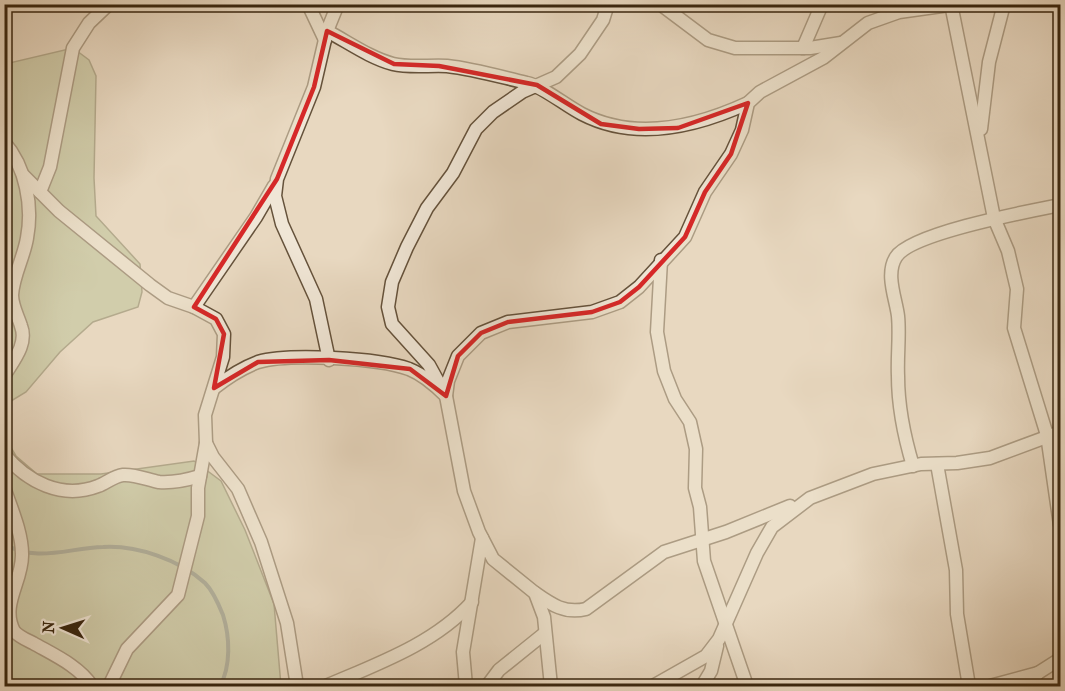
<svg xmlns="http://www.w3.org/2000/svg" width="1065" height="691" font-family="'IM FELL French Canon',serif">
	<rect width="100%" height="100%" fill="#e8d8c0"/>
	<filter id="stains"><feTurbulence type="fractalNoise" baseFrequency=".00333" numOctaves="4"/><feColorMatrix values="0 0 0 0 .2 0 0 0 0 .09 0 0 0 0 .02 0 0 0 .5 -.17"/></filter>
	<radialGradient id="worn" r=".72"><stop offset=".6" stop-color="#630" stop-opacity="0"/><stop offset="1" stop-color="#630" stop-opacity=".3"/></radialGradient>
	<!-- green -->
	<g fill="#b5bf93" stroke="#777251" stroke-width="1.5">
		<path d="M73 48 89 60 96 76 94 178 96 216 140 264 142 292 138 307 93 322 60 352 26 392 6 404 5 415V64Z"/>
		<path d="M4 436 16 456 37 474H101L194 461 221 481 245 530 274 604 281 686H5Z"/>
	</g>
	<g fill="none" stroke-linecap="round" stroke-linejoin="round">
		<!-- stream -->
		<path stroke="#717e71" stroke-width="4" d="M4 544C37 563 68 548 103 547 137 545 180 560 205 583 213 591 219 605 223 615 230 637 231 666 220 686"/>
		<!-- minor casing -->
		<g stroke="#65523b" stroke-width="15">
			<g id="minor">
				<path d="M308 4 325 40"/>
				<path d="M660 4 708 40 735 48H810L841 43"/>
				<path d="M951 4 994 218 1008 251 1017 289 1014 328 1047 435 1060 525"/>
				<path d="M327 31C348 42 370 58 393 64 409 68 430 65 447 66 474 69 501 77 527 83 542 86 566 106 582 114 636 142 696 127 748 103"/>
				<path d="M803 48 822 4"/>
				<path d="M981 129 989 62 1004 4"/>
				<path d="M4 142C26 167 33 206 27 238 24 257 13 276 12 295 12 306 18 316 21 326 28 344 13 361 4 376"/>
				<path d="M24 176 59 211 150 285 168 298 194 307 216 319 224 334 223 357 205 415 206 443 198 488V516L178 595 127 649 109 686"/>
				<path d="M40 192 50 167 73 48 89 23 109 4"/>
				<path d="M661 260 657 332 664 371 675 399 690 422 696 449 695 488 700 507 704 561 747 686"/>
				<path d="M194 307 256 217 274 186"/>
				<path d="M329 360 316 299 282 224 275 196 277 179 314 87 327 31 338 4"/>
				<path d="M214 388C228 377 242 368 258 362 288 353 379 358 409 369 424 375 435 385 446 396L448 381 458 356 481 333 508 322 592 312 620 302 639 287 685 237 705 192 731 154 742 130 748 103 760 92 823 58 868 23 899 12 956 4"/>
				<path d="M206 443 213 457 238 489 261 542 287 623 297 686"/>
				<path d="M4 454C27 482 62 500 98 486 106 483 114 476 123 475 135 474 148 480 159 482 174 483 187 480 200 476"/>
				<path d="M937 464 956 570 957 614 969 686"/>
				<path d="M913 466C904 436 898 407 898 376 897 356 900 336 898 316 896 299 885 274 896 257 911 233 1030 211 1060 205"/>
				<path d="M4 487C11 508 22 532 22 554 23 581 0 605 14 631 19 637 27 640 33 643 54 655 79 666 92 686"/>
				<path d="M535 593C552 605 565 614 586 609L664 552 726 532 790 506"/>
				<path d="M326 686C377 664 434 644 472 602"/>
				<path d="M466 686 463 652 482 538"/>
				<path d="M487 686 499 670 545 633"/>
				<path d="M551 686 544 617 535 593 493 559 479 532 464 491 446 396 429 365 392 324 388 307 392 282 407 247 427 208 453 173 476 129 493 112 522 92 556 77 580 54 603 20 608 4"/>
				<path d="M653 686 706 656 719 639 757 553 772 527 810 498 873 474 921 464 957 463 990 458 1060 432"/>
				<path d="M702 686 711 671 717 646"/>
				<path d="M990 686 1038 673"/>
				<path d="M1025 686 1038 673 1060 659"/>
			</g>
		</g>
		<!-- minor -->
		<use href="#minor" stroke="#f0e6d6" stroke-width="12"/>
	</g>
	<!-- marked area -->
	<path d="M0 0H1065V691H0ZM327 31 394 64 439 66 537 85 601 124 639 129 678 128 748 103 731 154 705 192 685 237 639 287 620 302 592 312 508 322 481 333 458 356 446 396 410 369 329 360 258 362 214 388 224 334 216 319 194 307 277 179 314 87Z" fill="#e8d8c0" fill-opacity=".55" fill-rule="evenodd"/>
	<path fill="none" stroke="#d62828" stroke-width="4.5" stroke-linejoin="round" d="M327 31 394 64 439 66 537 85 601 124 639 129 678 128 748 103 731 154 705 192 685 237 639 287 620 302 592 312 508 322 481 333 458 356 446 396 410 369 329 360 258 362 214 388 224 334 216 319 194 307 277 179 314 87Z"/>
	<!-- margin -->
	<rect width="1065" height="691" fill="none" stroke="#e8d8c0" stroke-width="24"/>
	<rect x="6" y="6" width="1053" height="679" fill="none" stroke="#39260f" stroke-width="3"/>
	<rect x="12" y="12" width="1041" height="667" fill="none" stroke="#39260f" stroke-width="1.5"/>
	<!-- north arrow -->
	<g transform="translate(63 628) rotate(273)" stroke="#f0e6d6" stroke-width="4.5" paint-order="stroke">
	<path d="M0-4.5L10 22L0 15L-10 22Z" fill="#39260f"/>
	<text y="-9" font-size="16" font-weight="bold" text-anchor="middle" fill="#39260f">N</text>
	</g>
	<rect width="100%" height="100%" filter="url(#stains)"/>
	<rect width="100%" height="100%" fill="url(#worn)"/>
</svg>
